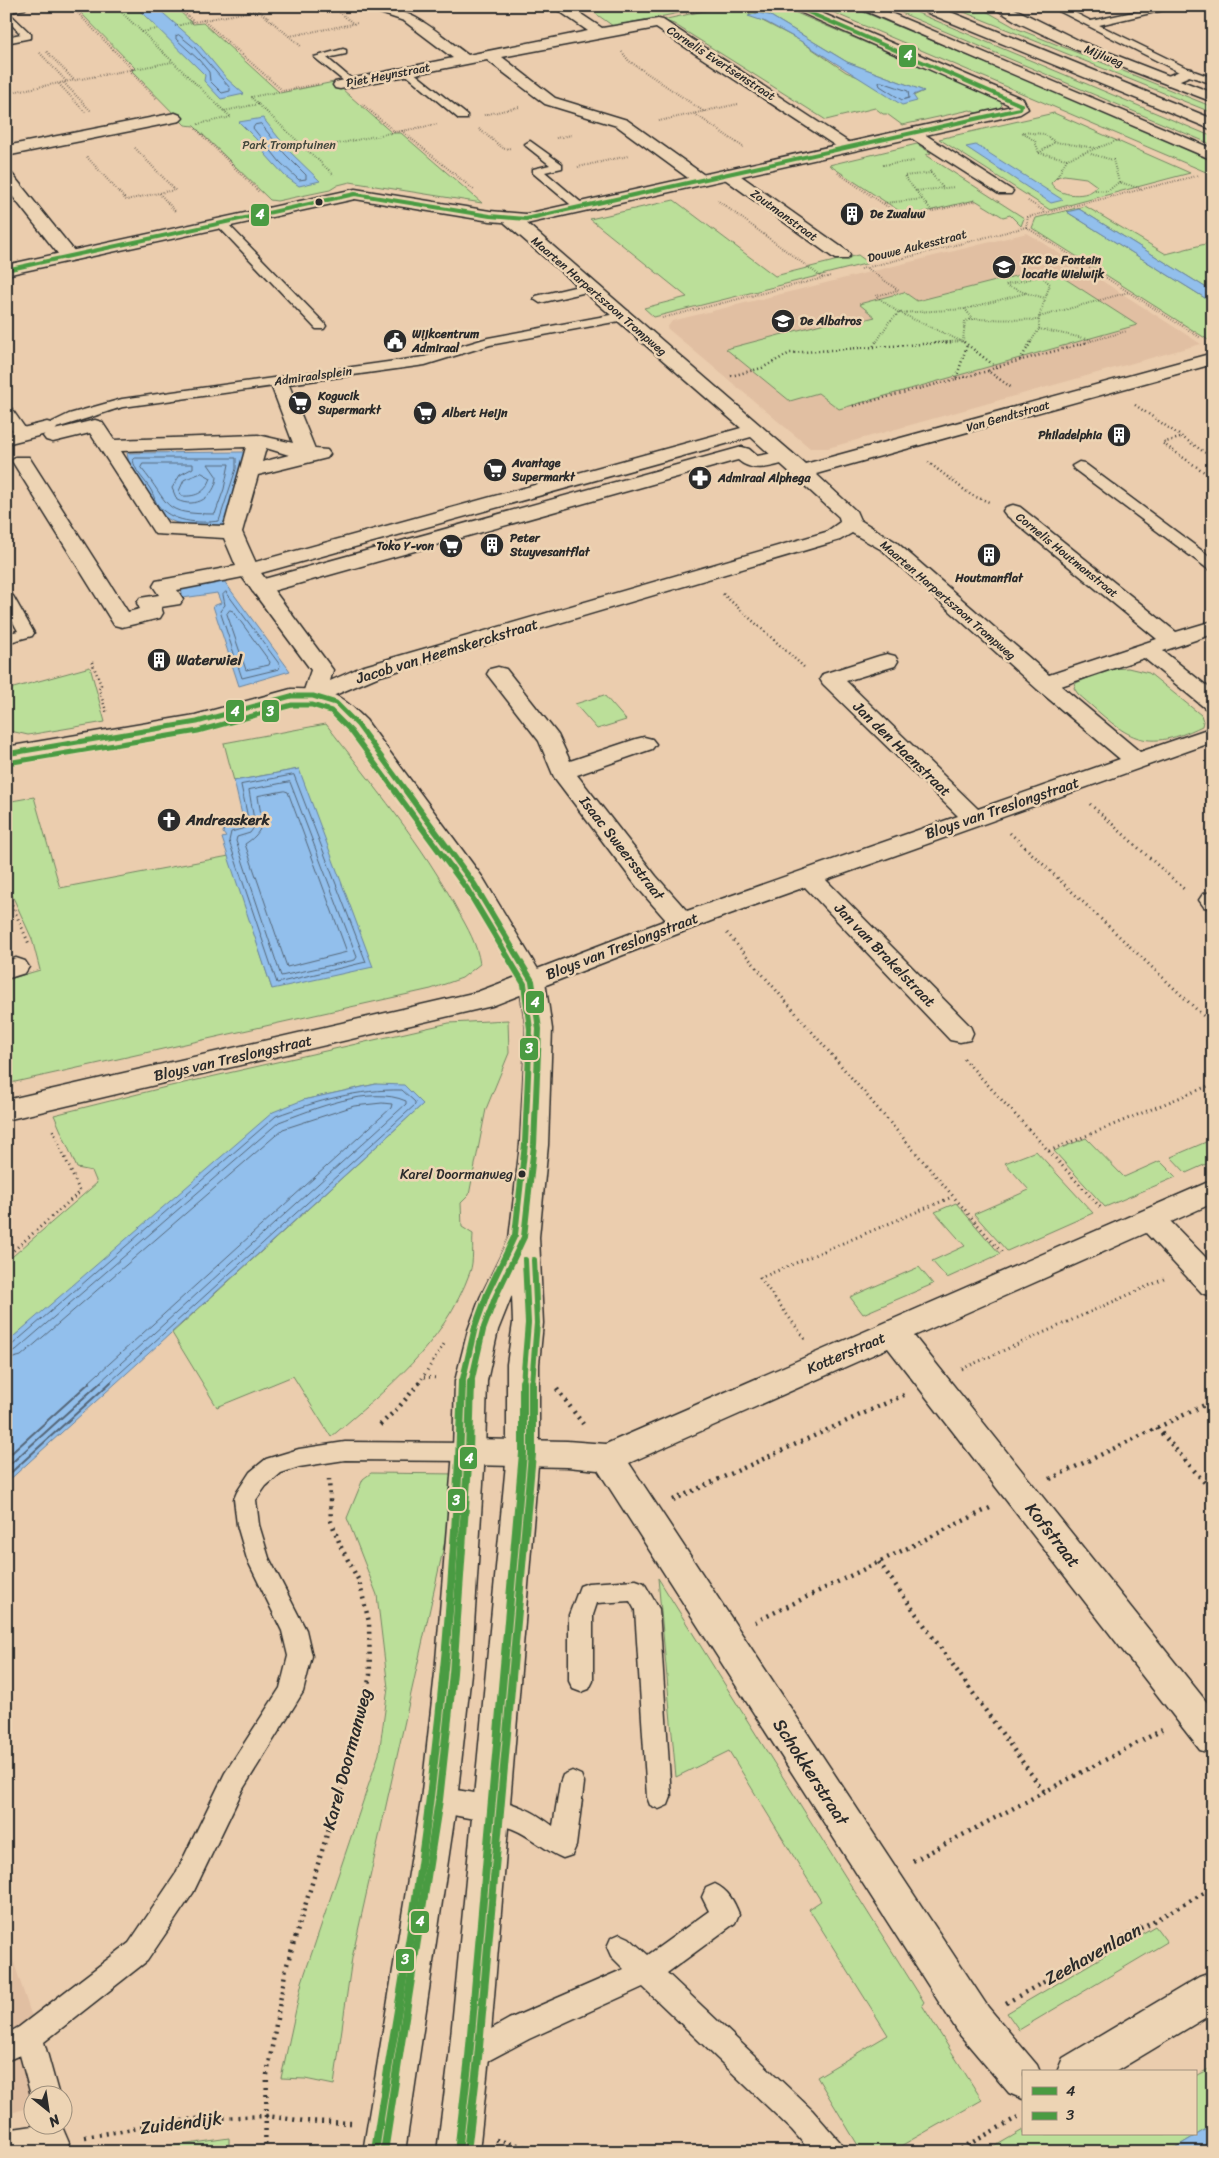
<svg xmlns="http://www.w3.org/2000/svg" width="1219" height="2158" font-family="Sriracha,sans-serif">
	<rect width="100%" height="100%" fill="#ebcdae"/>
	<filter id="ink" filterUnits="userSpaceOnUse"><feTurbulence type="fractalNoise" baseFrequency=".02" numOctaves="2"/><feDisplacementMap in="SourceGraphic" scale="10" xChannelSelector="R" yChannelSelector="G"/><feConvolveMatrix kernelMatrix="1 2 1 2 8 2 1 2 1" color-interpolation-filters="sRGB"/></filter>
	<g filter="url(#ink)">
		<!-- built -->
		<g fill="#e1bfa2">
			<path d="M1027 233 1201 344 828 448H810L667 328 672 321Z"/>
			<path d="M6 1939 58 2095 32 2096V2106L6 2115Z"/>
		</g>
		<!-- green -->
		<g fill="#bbdf99" stroke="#738562" fill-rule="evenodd">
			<path d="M74 6H174L193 24 203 23 280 93 334 82 392 133H401L482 203 350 182 338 185 330 190 277 201 270 200 194 126 185 125 182 122 132 71 135 68Z"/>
			<path d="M585 6H715L613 26Z"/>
			<path d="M727 6H772L782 11 787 9 1001 101 1002 105 998 109 978 114 970 110 902 125 887 114H883L875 108 826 120 674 24 662 20ZM749 14 769 15 847 62 924 91 913 96 916 101 846 72 799 40Z"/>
			<path d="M818 6H849L1213 158V175Z"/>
			<path d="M885 6H901L1213 137V145Z"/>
			<path d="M949 6H977L1018 29 1213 107V113Z"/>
			<path d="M1054 113 1190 173 1050 210 939 139ZM1064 175 1086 178 1097 186C1090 199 1057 197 1051 183L1057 177Z"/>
			<path d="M917 144 931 153 926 155 1024 218 1021 226 1010 215 1003 217 975 200 907 216 829 165Z"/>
			<path d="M674 200 775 276 858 255 869 263 654 317 644 308 687 297 590 219Z"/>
			<path d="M1085 206 1166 254 1213 242V292L1079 209 1067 212 1213 303V343L1032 228 1036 218Z"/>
			<path d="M1053 271 1137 325 839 409 818 393 790 401 726 349 844 318 851 323 875 317 859 304 904 292 917 301 1027 273 1033 276Z"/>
			<path d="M90 667 105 722 28 735 6 730V690Z"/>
			<path d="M1109 669 1128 668 1149 673 1201 715 1203 721 1202 726C1139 757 1124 733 1078 694L1074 688 1076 683Z"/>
			<path d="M604 695 626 720 597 729 575 704Z"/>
			<path d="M326 724C372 784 423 844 458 911 468 929 477 944 480 964L462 978 431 989 6 1084V980L40 970 32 939 6 882V802L34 797 60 888 229 856 272 989 299 769 234 781 224 743Z"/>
			<path d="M508 1020 509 1053 486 1109 469 1195 461 1203 462 1227 473 1234C472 1246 474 1261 470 1272 444 1344 387 1389 331 1437L293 1376 217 1407 172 1333 423 1104 376 1084 303 1100 6 1343V1262L97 1183 92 1171 77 1168 54 1115 162 1088 449 1023Z"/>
			<path d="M1086 1138 1124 1177 1160 1161 1176 1177 1105 1207 1054 1151Z"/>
			<path d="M1213 1139V1161L1186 1173 1171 1157Z"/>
			<path d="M1036 1151 1093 1213 1007 1251 974 1214 1029 1190 1005 1163Z"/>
			<path d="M956 1203 1000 1254 947 1278 932 1261 965 1246 935 1212Z"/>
			<path d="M919 1267 933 1284 863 1314 850 1297Z"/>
			<path d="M371 1473 460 1474 352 1958 334 2085 305 2079 281 2078 302 1982 379 1754 388 1688 377 1595 347 1518 363 1479Z"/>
			<path d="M658 1578 924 2002 922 2005 982 2100 890 2152H862L817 2077 888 2035 809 1909 821 1901 729 1751 676 1777Z"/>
			<path d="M1155 1926 1167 1942 1019 2030 1007 2013Z"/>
			<path d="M1213 2067V2125L1168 2152H985L1023 2130V2134H1195V2076Z"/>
			<path d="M229 2138V2152H133Z"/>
		</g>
		<!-- water -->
		<g fill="#92bfec" stroke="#69849f">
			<path d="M135 6H155L198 44 227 79 244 94 221 99 204 81 205 75Z"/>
			<path d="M758 13 769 15 847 62 924 91 913 95 917 101 902 105 799 40 766 22 748 16Z"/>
			<path d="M263 118 289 151 320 181 299 186 285 176 265 154 259 142 239 122Z"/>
			<path d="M976 145 1063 200 1051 203 966 147Z"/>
			<path d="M1079 209 1213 292V303L1067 212Z"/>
			<path d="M244 452 235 493 222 527C180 525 168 529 143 492 133 477 130 471 127 453Z"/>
			<path d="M224 581 290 671 239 686 213 606 221 603 217 593 183 598 181 588Z"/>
			<path d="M299 769 373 967 272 989 222 838 226 837 223 833 224 828 244 823 234 781Z"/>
			<path d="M376 1084 404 1085 423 1104 6 1483V1343L273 1112 303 1100Z"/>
			<path d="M1213 2125V2152H1168Z"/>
		</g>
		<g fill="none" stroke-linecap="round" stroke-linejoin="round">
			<!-- shore-far1 -->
			<g stroke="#546678" stroke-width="1">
				<path d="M179 35 195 48 230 88V91L222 93 210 81 209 72 199 60 176 39V36Z"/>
				<path d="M882 82 908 91 909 98 902 100 880 86 879 83Z"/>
				<path d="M261 124 285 154 306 175V179L299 180 280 162 253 128 255 125Z"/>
				<path d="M136 458H236V469L219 521C199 524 170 522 157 504 154 499 153 492 149 487 142 477 135 471 133 460Z"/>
				<path d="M143 464H193V468L180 475 172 488 177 500C196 509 215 497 217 477L208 464H229L224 489 215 514C159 514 172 505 141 468Z"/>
				<path d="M202 473 211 478C206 492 197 497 182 496L179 491 184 480Z"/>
				<path d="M226 592 280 665 279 669 242 678 220 611 225 605 223 595Z"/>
				<path d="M230 610 233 611 270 662 269 665 246 670 227 614Z"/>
				<path d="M294 775 366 962 277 983 229 841 231 832 245 828 249 823 241 785Z"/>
				<path d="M290 782 357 957 355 960 281 976 236 841 237 837 250 833 255 826 249 790Z"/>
				<path d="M285 791 288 792 347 952 287 967 245 844C268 829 261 820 258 796Z"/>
				<path d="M6 1347 12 1345 276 1116C317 1101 358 1089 402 1090L415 1102V1105L109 1383"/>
				<path d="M6 1353 16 1350 279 1122C314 1109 370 1085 406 1101V1104L99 1383"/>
				<path d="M6 1360 21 1356 283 1129 354 1106 382 1103 392 1104 391 1108 88 1383"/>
			</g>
			<!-- shore -->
			<g stroke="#546678" stroke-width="2">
				<path d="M6 1458 90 1382"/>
				<path d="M6 1468 101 1382"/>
				<path d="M6 1477 111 1382"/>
			</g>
			<!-- service casing -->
			<g stroke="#2b2b2b" stroke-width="3">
				<g id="service">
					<path d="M1049 6H1062L1091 21 1161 6H1181L1099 25 1191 70 1213 78V84L1183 74Z"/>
					<path d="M6 10 31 34V38L6 43V37L21 34 6 19Z"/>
					<path d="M343 49 346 50V54L327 58 354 81 355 83 350 86 314 57Z"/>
					<path d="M408 68 467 115V119H459L404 73V69Z"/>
					<path d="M530 141 562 164V168L545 172 584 205V209H576L533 173V169L550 165 526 146 525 144Z"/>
					<path d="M222 221 226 222 324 323 326 326 324 329H316L218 226V222Z"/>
					<path d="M587 284 591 285V291L540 303 534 299 536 296Z"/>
					<path d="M621 313 627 317 625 320 490 345 425 365 123 407C111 410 49 432 42 431L40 428 69 414 122 399 424 357 488 338Z"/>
					<path d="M6 407 11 408 27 431 24 438 19 439 12 435 13 431 6 421Z"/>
					<path d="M1079 462 1084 463 1213 559V570L1208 569 1074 469 1072 466Z"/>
					<path d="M6 592 13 596 34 633 32 636 6 643V634L18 631 6 609Z"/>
					<path d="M345 1442 469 1443 477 1446 480 1452 477 1458 469 1461 345 1460 299 1467 281 1473 266 1486 256 1500 259 1525 269 1558 306 1630 312 1656 303 1692 243 1789 193 1893 147 1961 44 2042 59 2096H32V2099L20 2055 6 2061V2034L19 2027 129 1943 175 1875 225 1773 280 1688 288 1656 282 1631 247 1559 237 1525 234 1499 237 1492 250 1472 266 1459 299 1449Z"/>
					<path d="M636 1580 644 1583 659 1609 671 1797 668 1805 659 1809 650 1805 647 1797 635 1610 630 1601 597 1603 593 1615V1681L589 1689 581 1692 573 1689 569 1681V1615L580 1586 588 1583Z"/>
					<path d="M572 1771 581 1775 584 1783 576 1846 572 1855 563 1858C545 1851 531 1836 513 1829 486 1818 457 1819 430 1808L427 1800 430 1792C452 1783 508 1801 530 1811 538 1815 546 1821 553 1826L560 1783 563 1775Z"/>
					<path d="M715 1884C728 1890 734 1901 739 1914L735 1923 667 1973 812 2110 840 2142 844 2152H811L792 2130 643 1987 529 2039 469 2071 459 2067 455 2057 459 2047 509 2019 624 1969 611 1956 607 1947 611 1938 620 1934 629 1938 648 1955 709 1911 702 1897 706 1888Z"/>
				</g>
			</g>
			<!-- pedestrian casing -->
			<g stroke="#2b2b2b" stroke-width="3">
				<g id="pedestrian">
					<path d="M280 379 287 381 289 385 315 449 327 450 330 454 327 458 258 475 242 532 259 570 255 574 248 576 177 590 183 599 180 604 161 607 163 613 160 618 122 627 114 625 12 461 15 457H29L128 612 140 609 137 603 140 598 159 595 153 586 156 581 236 566 224 538 155 534 90 433 53 442 46 440 43 436 46 432 95 420 102 422 114 440 258 435 293 443 271 385 273 381ZM246 447 224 526 168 524 121 451ZM266 448 289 455 262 462Z"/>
					<path d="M742 447 749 449 757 456 785 451 792 453 795 457 792 461C773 466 754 474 738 460L734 461 269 592 261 593 253 592 250 587 253 582Z"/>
				</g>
			</g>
			<!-- minor casing -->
			<g stroke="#2b2b2b" stroke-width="3">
				<g id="minor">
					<path d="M6 6H27L25 9 6 13Z"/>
					<path d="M366 6C413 6 432 29 468 55L588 31 552 6H569L602 28 658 19 663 20 856 147 848 152 842 150 656 28 502 57 555 98 627 120 707 177 709 180 707 183H695L617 126 545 104 487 60 340 89 335 88 333 85 335 82 453 58 404 21 368 9Z"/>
					<path d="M1187 68 1192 69 1194 72 1192 75 1168 85 1161 81 1163 78Z"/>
					<path d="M175 113 180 115 183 118 180 121 6 156V146Z"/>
					<path d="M913 128 918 130 1013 191 1011 194H999L908 136 905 133 908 130Z"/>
					<path d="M728 169 734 171 847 251 850 255 847 259H835L722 177 720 174 722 171Z"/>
					<path d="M6 172 12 174 75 252 78 256 75 260H63L6 188Z"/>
					<path d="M511 214 517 215 805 464 1213 353V364L816 474 856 511 860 520 896 542 1049 675 1157 639 1006 515 1003 511 1006 507 1013 505 1020 507 1176 632 1213 621V634L1163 651 1213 691V710L1205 708 1144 658 1061 686 1140 752 1213 727V742L826 880 970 1026 973 1033 970 1040 960 1042 950 1040 805 887 716 919 492 1006 6 1120V1100L477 992 666 920 638 888 554 777 539 741 487 674 490 669 498 667 506 669 558 735 570 761 636 739 644 737 652 739 656 744 652 749 577 775 656 876 687 911 958 816 823 684 820 679 823 674 879 656 887 654 895 656 898 661 895 666 846 681 978 809 1120 759 1037 689 882 550 852 533 840 540 377 677 321 701 313 703 305 701 302 696 311 670 237 570 241 566 741 428 505 223 503 219 505 215ZM751 437 839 517 840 522 826 532 361 667 330 681 333 670 261 573Z"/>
					<path d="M47 422 54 424 57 428 54 432 6 444V432Z"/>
					<path d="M1212 892H1213V909L1204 907 1199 900 1203 894Z"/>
					<path d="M16 958 25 961 29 967 25 973 6 979V961Z"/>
					<path d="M1213 1180V1203L1171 1222 1213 1265V1297L1202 1293 1146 1233 914 1336 1213 1710V1754L1200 1750 888 1348 629 1463 988 2007 1037 2065 1040 2072H1023V2099L1009 2093 960 2035 598 1470 567 1467 469 1465 458 1461 453 1452 458 1443 469 1439 567 1441 606 1444Z"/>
					<path d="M1213 1972V2013L1115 2072H1057L1063 2058 1199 1977Z"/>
					<path d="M33 2126H56L63 2129 69 2143 66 2152H6V2130Z"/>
				</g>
			</g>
			<!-- tertiary casing -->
			<g stroke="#2b2b2b" stroke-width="3">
				<g id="tertiary">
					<path d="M786 6H805L1023 99 1028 109 1020 114 526 224 490 221 355 199 6 275V265L355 189 490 211 526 214 1012 106Z"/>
					<path d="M291 689C330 689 339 693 366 720L483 878 545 981 552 1029 548 1145 539 1237 543 1323 539 1364V1453L489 2057 479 2152H437L449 2057 507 1453V1364L513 1323 512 1295 498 1330 487 1381 485 1452 471 1673 457 1800 405 2152H363L421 1800 435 1673 453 1452 455 1381 468 1330 480 1298 509 1239 520 1145 526 1029 519 981 464 887 350 730 328 708 312 703H292L197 729 6 761V747L195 715Z"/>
				</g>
			</g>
			<!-- secondary casing -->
			<g stroke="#2b2b2b" stroke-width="3">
				<path id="secondary" d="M991 6H1009L1082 42 1213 93V102L1072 48 1019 23Z"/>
			</g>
			<!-- motorway casing -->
			<g stroke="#2b2b2b" stroke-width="3">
				<g id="motorway">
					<path d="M854 6H874L1213 149V160Z"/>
					<path d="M916 6H936L1213 119V130L918 9Z"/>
				</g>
			</g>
			<!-- path-far3 -->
			<g stroke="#2b2b2b" stroke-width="2" stroke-dasharray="0.5 2" stroke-linecap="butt">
				<path d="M71 6 132 69 130 71 157 99"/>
				<path d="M115 6 224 111 258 104 334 175"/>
				<path d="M177 6 194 22 258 10"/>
				<path d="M280 6 258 10 302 47"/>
				<path d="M332 6 354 24"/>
				<path d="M686 13 721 6"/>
				<path d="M203 20 283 91"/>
				<path d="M175 26 194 22"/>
				<path d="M142 32 157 29"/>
				<path d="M290 36 358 23"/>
				<path d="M47 52 74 80"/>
				<path d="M622 52 629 61 703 111"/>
				<path d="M40 53 66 81"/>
				<path d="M64 83 91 111"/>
				<path d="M59 84 85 112"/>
				<path d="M6 93 172 62"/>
				<path d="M258 104 251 97 319 84"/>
				<path d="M362 104 395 132 402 131 474 190"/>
				<path d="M695 114 743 147"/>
				<path d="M484 115 519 107"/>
				<path d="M659 121 738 104"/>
				<path d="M198 124 231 117 224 111"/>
				<path d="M196 129 259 192"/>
				<path d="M479 129 504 149 511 148"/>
				<path d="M402 131 438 124"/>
				<path d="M1022 132 1044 134 1055 142 1096 148"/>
				<path d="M1023 133 1035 141 1039 153 1067 159"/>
				<path d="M556 138 572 135"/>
				<path d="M135 148 175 190 159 193 175 211"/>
				<path d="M308 150 395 132"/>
				<path d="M1039 153 1055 142"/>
				<path d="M1091 154 1113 160 1119 182"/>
				<path d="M87 157 126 200 159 193"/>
				<path d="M883 165 914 161"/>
				<path d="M578 167 628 156"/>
				<path d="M930 171 931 173 904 176 916 191 954 187"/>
				<path d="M838 173 904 218 976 201"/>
				<path d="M931 173 943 188"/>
				<path d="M1057 177 1067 159 1119 140"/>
				<path d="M1095 190 1108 191 1119 182 1142 189"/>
				<path d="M916 191 932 211"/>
				<path d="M717 200 823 278"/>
				<path d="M1028 201 1046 212"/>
				<path d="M884 203 923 199"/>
				<path d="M1026 227 1201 338"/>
				<path d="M867 268 898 290 876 296 899 313 889 322 876 343"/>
				<path d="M861 269 1026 227 1028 217 1200 175"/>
				<path d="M1026 293 1045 298"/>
				<path d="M965 309 973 319 1039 320"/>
				<path d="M899 313 965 309 1026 293 1005 285 1041 276 1050 284 1039 317"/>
				<path d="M900 313 965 343"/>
				<path d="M662 318 831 276"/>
				<path d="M1039 329 1093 340"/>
				<path d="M935 343 963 341 965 321 973 319"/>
				<path d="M1030 343 1039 329V317L1129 292"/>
				<path d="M1084 343 1127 331"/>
			</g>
			<!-- path-far2 -->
			<g stroke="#2b2b2b" stroke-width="2.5" stroke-dasharray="1 3" stroke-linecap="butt">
				<path d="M964 342 996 367 988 371 1012 388"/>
				<path d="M874 347 953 342"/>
				<path d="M1020 360 1031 342"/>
				<path d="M996 367 1088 342"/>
				<path d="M731 376 762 368 790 353 873 347 876 342"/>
				<path d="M956 379 988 371"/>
				<path d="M1135 405 1213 458"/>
				<path d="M853 406 956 379 967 345"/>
				<path d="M1180 438 1162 443 1213 478"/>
				<path d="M928 462 971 495 989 502"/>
				<path d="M723 594 805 668"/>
				<path d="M92 662 101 685 99 689 107 714"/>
			</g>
			<!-- path-far1 -->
			<g stroke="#2b2b2b" stroke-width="3" stroke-dasharray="1 4" stroke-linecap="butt">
				<path d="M1090 804 1185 890"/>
				<path d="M1010 833 1213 1025"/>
				<path d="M6 891 29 944"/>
				<path d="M727 933 1002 1253"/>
				<path d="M964 1059 1102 1209"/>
				<path d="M1049 1151 1213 1084"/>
				<path d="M6 1257 80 1192 52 1128"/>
				<path d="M805 1339 760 1278 952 1197"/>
				<path d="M962 1369 1164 1279"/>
				<path d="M424 1377 438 1378"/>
				<path d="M419 1383 444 1344"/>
			</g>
			<!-- path -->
			<g stroke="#2b2b2b" stroke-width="4.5" stroke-dasharray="2 5" stroke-linecap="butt">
				<path d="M557 1389 583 1424"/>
				<path d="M380 1425 399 1407 420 1382"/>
				<path d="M1157 1428 1213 1492"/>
				<path d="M1050 1479 1213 1401"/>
				<path d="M673 1500 904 1395"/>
				<path d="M879 1562 1044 1792"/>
				<path d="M755 1622 990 1508"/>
				<path d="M913 1861 1162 1730"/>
				<path d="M1006 2003 1213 1888"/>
				<path d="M85 2137 193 2119 267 2116 304 2121 351 2123"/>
				<path d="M496 2140 547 2152"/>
				<path d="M265 2152 267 2075 286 1968 356 1740 370 1675 369 1622 359 1581 341 1547 331 1521 329 1479"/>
				<path d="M955 2152 1020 2116"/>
			</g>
			<!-- service -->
			<use href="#service" fill="#edd4b4" fill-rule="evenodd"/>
			<!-- pedestrian -->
			<use href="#pedestrian" fill="#edd4b4" fill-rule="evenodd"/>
			<!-- minor -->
			<use href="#minor" fill="#edd4b4" fill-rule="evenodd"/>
			<!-- tertiary -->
			<use href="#tertiary" fill="#edd4b4" fill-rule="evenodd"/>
			<!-- secondary -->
			<use href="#secondary" fill="#edd4b4" fill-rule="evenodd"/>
			<!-- motorway -->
			<use href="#motorway" fill="#edd4b4" fill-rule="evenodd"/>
			<!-- bus-1-far3 casing -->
			<g stroke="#edd4b4" stroke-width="5.5">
				<g id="bus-1-far3">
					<path d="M794 6 1021 105"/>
					<path d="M6 270 355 194 490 216 526 219 1020 109 1021 105"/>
				</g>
			</g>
			<!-- bus-1-far2 casing -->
			<g stroke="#edd4b4" stroke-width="8">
				<path id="bus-1-far2" d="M6 754 197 722 291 696H313L336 703 358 725 407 792"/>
			</g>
			<!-- bus-1-far1 casing -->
			<g stroke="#edd4b4" stroke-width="10">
				<g id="bus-1-far1">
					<path d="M406 791 474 884 532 981 539 1029 534 1145 524 1237 495 1298 483 1330 471 1383"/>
					<path d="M523 1383 528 1323 525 1260"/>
				</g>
			</g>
			<!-- bus-1 casing -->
			<g stroke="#edd4b4" stroke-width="12">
				<g id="bus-1">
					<path d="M384 2152 439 1800 453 1673 469 1452 471 1382"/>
					<path d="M458 2152 469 2057 523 1453V1382"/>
				</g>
			</g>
			<!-- bus-2-far2 casing -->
			<g stroke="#edd4b4" stroke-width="8">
				<path id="bus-2-far2" d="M7 763 198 731 292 705H312L331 711 351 731 396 792"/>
			</g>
			<!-- bus-2-far1 casing -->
			<g stroke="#edd4b4" stroke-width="10">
				<g id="bus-2-far1">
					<path d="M395 791 467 889 524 984 530 1029 525 1144 515 1235 487 1294 475 1327 462 1383"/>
					<path d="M532 1383 537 1323 534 1260"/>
				</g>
			</g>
			<!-- bus-2 casing -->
			<g stroke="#edd4b4" stroke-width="12">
				<g id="bus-2">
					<path d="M375 2151C393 2033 416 1915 430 1797 447 1659 458 1520 462 1382"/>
					<path d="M467 2152 478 2058 532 1454V1382"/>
				</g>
			</g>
			<!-- bus-1-far3 -->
			<use href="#bus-1-far3" stroke="#4a9b42" stroke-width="4"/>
			<!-- bus-1-far2 -->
			<use href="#bus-1-far2" stroke="#4a9b42" stroke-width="5"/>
			<!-- bus-1-far1 -->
			<use href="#bus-1-far1" stroke="#4a9b42" stroke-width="6"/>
			<!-- bus-1 -->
			<use href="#bus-1" stroke="#4a9b42" stroke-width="8"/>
			<!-- bus-2-far2 -->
			<use href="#bus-2-far2" stroke="#4a9b42" stroke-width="5"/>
			<!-- bus-2-far1 -->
			<use href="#bus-2-far1" stroke="#4a9b42" stroke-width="6"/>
			<!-- bus-2 -->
			<use href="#bus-2" stroke="#4a9b42" stroke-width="8"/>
		</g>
	</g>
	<!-- icons -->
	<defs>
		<g id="building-disc" transform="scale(1.25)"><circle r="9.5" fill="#2b2b2b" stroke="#edd4b4"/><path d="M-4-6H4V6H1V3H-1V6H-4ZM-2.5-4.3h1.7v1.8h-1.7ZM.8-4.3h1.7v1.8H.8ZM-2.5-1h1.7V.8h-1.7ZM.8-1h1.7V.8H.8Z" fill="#fff"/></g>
		<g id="school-disc" transform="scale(1.25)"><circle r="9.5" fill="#2b2b2b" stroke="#edd4b4"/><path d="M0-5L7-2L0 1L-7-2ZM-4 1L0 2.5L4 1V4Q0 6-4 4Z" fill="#fff"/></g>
		<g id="civic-disc" transform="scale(1.25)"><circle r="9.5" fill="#2b2b2b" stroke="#edd4b4"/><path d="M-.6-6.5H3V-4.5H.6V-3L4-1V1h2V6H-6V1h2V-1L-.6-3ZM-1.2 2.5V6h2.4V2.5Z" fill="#fff"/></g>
		<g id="supermarket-disc" transform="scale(1.25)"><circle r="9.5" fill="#2b2b2b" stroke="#edd4b4"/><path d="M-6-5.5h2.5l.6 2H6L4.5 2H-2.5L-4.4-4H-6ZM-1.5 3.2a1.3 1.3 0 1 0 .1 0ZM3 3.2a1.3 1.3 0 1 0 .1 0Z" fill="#fff"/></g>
		<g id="pharmacy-disc" transform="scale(1.25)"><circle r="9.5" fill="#2b2b2b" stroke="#edd4b4"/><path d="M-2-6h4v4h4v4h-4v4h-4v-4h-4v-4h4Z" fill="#fff"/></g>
		<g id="church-disc" transform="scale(1.25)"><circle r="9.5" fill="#2b2b2b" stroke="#edd4b4"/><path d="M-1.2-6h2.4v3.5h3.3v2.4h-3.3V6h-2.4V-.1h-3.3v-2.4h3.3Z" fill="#fff"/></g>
	</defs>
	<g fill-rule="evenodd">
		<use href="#building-disc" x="852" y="214"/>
		<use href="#school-disc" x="1004" y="267"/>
		<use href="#school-disc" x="783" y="321"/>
		<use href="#civic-disc" x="395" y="341"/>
		<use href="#supermarket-disc" x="300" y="403"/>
		<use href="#supermarket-disc" x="425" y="413"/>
		<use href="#building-disc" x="1119" y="435"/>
		<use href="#supermarket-disc" x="495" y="470"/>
		<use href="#pharmacy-disc" x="700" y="478"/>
		<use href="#building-disc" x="492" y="545"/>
		<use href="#supermarket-disc" x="451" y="546"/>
		<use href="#building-disc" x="989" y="555"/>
		<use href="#building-disc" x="159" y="660"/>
		<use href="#church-disc" x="169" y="820"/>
	</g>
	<!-- markers -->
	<g fill="#2b2b2b" stroke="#edd4b4" stroke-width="2">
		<circle cx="319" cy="202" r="4.5"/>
		<circle cx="522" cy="1174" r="4.5"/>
	</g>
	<g text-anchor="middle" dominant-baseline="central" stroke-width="5" stroke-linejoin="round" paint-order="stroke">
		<!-- far-street labels -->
		<g font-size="12" fill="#2b2b2b" stroke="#edd4b4">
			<text transform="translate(1104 56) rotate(22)">Mijlweg</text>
			<text transform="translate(721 63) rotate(33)">Cornelis Evertsenstraat</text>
			<text transform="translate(388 75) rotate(-11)">Piet Heynstraat</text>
			<text transform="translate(784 215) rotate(36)">Zoutmanstraat</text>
			<text transform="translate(917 246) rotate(-14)">Douwe Aukesstraat</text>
			<text transform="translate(599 296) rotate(41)">Maarten Harpertszoon Trompweg</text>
			<text transform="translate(313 376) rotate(-8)">Admiraalsplein</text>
			<text transform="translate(1008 416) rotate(-16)">Van Gendtstraat</text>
			<text transform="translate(1067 555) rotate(39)">Cornelis Houtmanstraat</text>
			<text transform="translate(948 600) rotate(41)">Maarten Harpertszoon Trompweg</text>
		</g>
		<!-- far-park labels -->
		<g font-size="12" fill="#41463c" stroke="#edd4b4">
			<text x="289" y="145">Park Tromptuinen</text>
		</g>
		<!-- far-poi labels -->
		<g font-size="12" font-weight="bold" fill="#2b2b2b" stroke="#edd4b4" text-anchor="start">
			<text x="870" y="214">De Zwaluw</text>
			<text x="1022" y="260">IKC De Fontein<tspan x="1022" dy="14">locatie Wielwijk</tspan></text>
			<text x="800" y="321">De Albatros</text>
			<text x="412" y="334">Wijkcentrum<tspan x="412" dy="14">Admiraal</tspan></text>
			<text x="318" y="396">Kogucik<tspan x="318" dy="14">Supermarkt</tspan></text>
			<text x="442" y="413">Albert Heijn</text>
			<text x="1102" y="435" text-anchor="end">Philadelphia</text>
			<text x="512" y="463">Avantage<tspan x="512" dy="14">Supermarkt</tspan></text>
			<text x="718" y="478">Admiraal Alphega</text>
			<text x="510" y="538">Peter<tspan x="510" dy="14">Stuyvesantflat</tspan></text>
			<text x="434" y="546" text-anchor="end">Toko Y-von</text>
			<text x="989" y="578" text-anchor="middle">Houtmanflat</text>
		</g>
		<!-- bus labels -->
		<g font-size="14" fill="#2b2b2b" stroke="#edd4b4" text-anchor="end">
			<text x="513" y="1174">Karel Doormanweg</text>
		</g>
		<!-- street labels -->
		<g font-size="15" fill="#2b2b2b" stroke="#edd4b4">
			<text transform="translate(447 651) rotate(-17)">Jacob van Heemskerckstraat</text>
			<text transform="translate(902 749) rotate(44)">Jan den Haenstraat</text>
			<text transform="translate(1002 808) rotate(-19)">Bloys van Treslongstraat</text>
			<text transform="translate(622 848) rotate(52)">Isaac Sweersstraat</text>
			<text transform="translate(622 946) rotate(-21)">Bloys van Treslongstraat</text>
			<text transform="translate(885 955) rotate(46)">Jan van Brakelstraat</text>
			<text transform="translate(233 1058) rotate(-13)">Bloys van Treslongstraat</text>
			<text transform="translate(846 1353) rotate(-23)">Kotterstraat</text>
		</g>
		<!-- poi labels -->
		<g font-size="15" font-weight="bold" fill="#2b2b2b" stroke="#edd4b4" text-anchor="start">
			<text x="176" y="660">Waterwiel</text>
			<text x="186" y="820">Andreaskerk</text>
		</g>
		<!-- near-street labels -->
		<g font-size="18" fill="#2b2b2b" stroke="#edd4b4">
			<text transform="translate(1053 1535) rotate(52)">Kofstraat</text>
			<text transform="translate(347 1759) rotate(-75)">Karel Doormanweg</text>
			<text transform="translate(811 1772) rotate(57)">Schokkerstraat</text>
			<text transform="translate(1093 1954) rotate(-29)">Zeehavenlaan</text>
			<text transform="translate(181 2123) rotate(-7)">Zuidendijk</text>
		</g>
	</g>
	<g stroke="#edd4b4" stroke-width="2">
		<rect x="898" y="44" width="19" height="24" rx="5" fill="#4a9b42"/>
		<rect x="250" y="203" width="20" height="24" rx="5" fill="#4a9b42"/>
		<rect x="261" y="699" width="19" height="24" rx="5" fill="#4a9b42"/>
		<rect x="225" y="699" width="20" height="24" rx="5" fill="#4a9b42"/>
		<rect x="525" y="990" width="20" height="24" rx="5" fill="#4a9b42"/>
		<rect x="519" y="1037" width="20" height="24" rx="5" fill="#4a9b42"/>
		<rect x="459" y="1446" width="19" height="24" rx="5" fill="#4a9b42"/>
		<rect x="447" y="1488" width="19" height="24" rx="5" fill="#4a9b42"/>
		<rect x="410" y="1910" width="20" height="24" rx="5" fill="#4a9b42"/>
		<rect x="395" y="1948" width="20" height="24" rx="5" fill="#4a9b42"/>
	</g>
	<g font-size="14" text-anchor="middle" font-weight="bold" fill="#fff">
		<text x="908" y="60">4</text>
		<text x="260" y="219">4</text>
		<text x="270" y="716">3</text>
		<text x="235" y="716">4</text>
		<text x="535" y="1007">4</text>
		<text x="529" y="1053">3</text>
		<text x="469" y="1463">4</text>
		<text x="456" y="1505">3</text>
		<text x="420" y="1926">4</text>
		<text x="405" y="1964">3</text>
	</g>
	<!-- margin -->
	<rect width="1219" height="2158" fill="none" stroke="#edd4b4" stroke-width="25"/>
	<rect x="12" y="12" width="1194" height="2133" fill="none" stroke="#2b2b2b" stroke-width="2" filter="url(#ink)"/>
	<!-- legend -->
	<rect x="1022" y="2070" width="175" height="65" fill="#edd4b4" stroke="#9f907d"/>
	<rect x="1032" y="2087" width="25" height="8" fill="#4a9b42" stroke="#9f907d"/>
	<text x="1066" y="2096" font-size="15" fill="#2b2b2b">4</text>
	<rect x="1032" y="2112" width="25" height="8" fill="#4a9b42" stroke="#9f907d"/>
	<text x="1066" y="2120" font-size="15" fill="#2b2b2b">3</text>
	<!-- north arrow -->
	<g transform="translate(48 2110) rotate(150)"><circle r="24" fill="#edd4b4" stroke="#9f907d"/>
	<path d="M0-4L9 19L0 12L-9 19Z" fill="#2b2b2b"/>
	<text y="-8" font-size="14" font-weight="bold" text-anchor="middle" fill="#2b2b2b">N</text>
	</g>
</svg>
